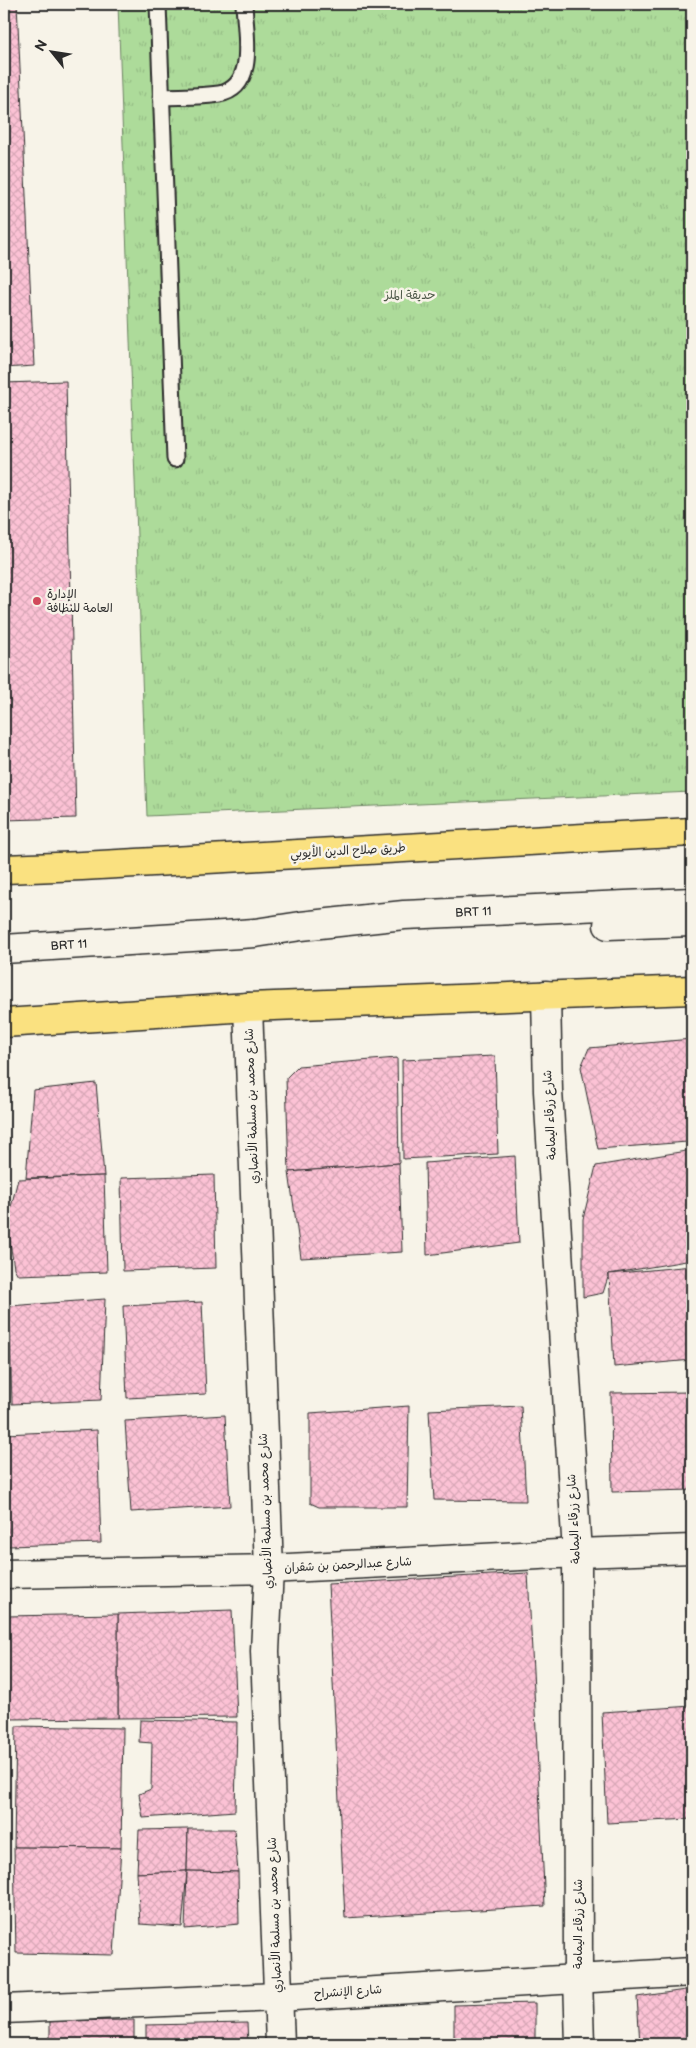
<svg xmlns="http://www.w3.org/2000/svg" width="696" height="2048" font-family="'Balsamiq Sans','Playpen Sans Arabic',sans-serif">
	<defs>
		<pattern id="park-tufts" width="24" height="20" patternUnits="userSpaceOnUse" patternTransform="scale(1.25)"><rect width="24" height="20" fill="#addb9a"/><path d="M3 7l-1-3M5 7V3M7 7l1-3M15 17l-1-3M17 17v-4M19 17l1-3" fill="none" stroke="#95bc85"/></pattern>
		<pattern id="building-cross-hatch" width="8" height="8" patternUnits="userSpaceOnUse" patternTransform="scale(1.25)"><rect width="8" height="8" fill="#fcc2d5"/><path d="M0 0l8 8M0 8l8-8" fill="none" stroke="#d8a7b7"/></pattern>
	</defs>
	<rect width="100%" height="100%" fill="#f7f3e8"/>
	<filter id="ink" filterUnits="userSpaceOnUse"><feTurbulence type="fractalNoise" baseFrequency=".02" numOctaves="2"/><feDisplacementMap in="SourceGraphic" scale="10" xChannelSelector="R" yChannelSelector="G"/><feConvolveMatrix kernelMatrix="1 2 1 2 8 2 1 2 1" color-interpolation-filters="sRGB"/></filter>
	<g filter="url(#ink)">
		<!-- park -->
		<path fill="url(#park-tufts)" stroke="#6c8362" d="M118 4H692V792L147 816Z"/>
		<!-- building -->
		<g fill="url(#building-cross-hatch)" stroke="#2b2b2b">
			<path d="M4 4H17L34 366 4 368Z"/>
			<path d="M66 381 76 818 4 820V383Z"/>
			<path d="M692 1039V1101L687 1142 598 1149 581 1067 589 1048Z"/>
			<path d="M495 1056 498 1154 403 1159 402 1060Z"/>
			<path d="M397 1058 399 1163 289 1172 286 1078 298 1066Z"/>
			<path d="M96 1083 104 1176 26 1178 33 1090Z"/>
			<path d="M692 1150V1260L609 1274 603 1293 583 1297V1219L596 1166Z"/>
			<path d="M515 1156 519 1243 427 1255 425 1163Z"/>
			<path d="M399 1163 402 1252 301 1258 289 1172Z"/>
			<path d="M214 1175 216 1268 123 1271 121 1178Z"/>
			<path d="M104 1176 107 1272 18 1275 14 1268 7 1223 18 1179Z"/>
			<path d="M692 1266V1360L614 1367 609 1274Z"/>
			<path d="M105 1299 101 1400 12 1404 9 1306Z"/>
			<path d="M202 1302 206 1394 127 1398 123 1306Z"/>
			<path d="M692 1392V1490L612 1492 611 1393Z"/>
			<path d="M409 1406 407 1507H319L310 1503V1413Z"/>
			<path d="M521 1406 526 1501 434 1500 429 1410Z"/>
			<path d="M225 1415 230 1506 131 1512 125 1421Z"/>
			<path d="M97 1430 101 1543 8 1546 4 1434Z"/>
			<path d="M528 1573 545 1906 345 1918 328 1584Z"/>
			<path d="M232 1610 237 1717 118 1718V1614Z"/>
			<path d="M118 1614V1718L7 1719 6 1616Z"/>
			<path d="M692 1706V1819L607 1823 602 1712Z"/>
			<path d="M140 1720 237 1722 235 1811 143 1818 139 1794 151 1789 152 1743 139 1742Z"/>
			<path d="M16 1726 123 1728 121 1848 14 1847Z"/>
			<path d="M188 1829 187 1871 137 1873 139 1830Z"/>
			<path d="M188 1829H234L238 1872 187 1871Z"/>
			<path d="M14 1847 121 1848 114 1955 16 1953Z"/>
			<path d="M187 1871 238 1872 239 1924 185 1929Z"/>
			<path d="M187 1871 182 1927 140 1924 137 1873Z"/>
			<path d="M692 1989V2044H640L637 1997Z"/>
			<path d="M535 2003V2044H454V2005Z"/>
			<path d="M134 2020V2044H50V2021Z"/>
			<path d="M247 2023 248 2044H146V2025Z"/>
		</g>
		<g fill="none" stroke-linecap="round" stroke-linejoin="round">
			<!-- lane casing -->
			<g stroke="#2b2b2b" stroke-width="19">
				<g id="lane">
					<path d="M158 4 175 459"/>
					<path d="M161 97C180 96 200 97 219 94 258 87 245 32 244 4"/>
				</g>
			</g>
			<!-- street casing -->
			<g stroke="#2b2b2b" stroke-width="31">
				<g id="street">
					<path d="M546 995 548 1091 577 1553 578 1978 580 2044"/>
					<path d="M248 1007 269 1569 265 1651 280 2044"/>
					<path d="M4 1574 269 1569 577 1553 692 1549"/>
					<path d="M4 2009 278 1997 692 1972"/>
				</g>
			</g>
			<!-- secondary casing -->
			<g stroke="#2b2b2b" stroke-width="31">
				<g id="secondary">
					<path d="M608 925 692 922"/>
					<path id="s1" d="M4 949 255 933 301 926 404 915 692 902"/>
				</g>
			</g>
			<!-- primary casing -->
			<g stroke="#2b2b2b" stroke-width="31">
				<g id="primary">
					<path d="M4 869 82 866 692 832"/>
					<path d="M4 1023 248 1007 692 990"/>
				</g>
			</g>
			<!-- lane -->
			<use href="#lane" stroke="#f7f3e8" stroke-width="15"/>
			<!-- street -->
			<use href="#street" stroke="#f7f3e8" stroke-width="28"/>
			<!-- secondary -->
			<use href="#secondary" stroke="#f7f3e8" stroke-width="28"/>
			<!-- primary -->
			<use href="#primary" stroke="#fae180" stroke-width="28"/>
		</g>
	</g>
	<!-- markers -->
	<circle fill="#d1495b" stroke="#f7f3e8" stroke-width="2" cx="37" cy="601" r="5"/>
	<g text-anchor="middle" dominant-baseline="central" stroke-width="5" stroke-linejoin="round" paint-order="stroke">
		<!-- park labels -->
		<g font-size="12" fill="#4c5747" stroke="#f7f3e8">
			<text x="410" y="295">حديقة الملز</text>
		</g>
		<!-- poi labels -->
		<g font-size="12" fill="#2b2b2b" stroke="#f7f3e8" text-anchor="start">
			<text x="47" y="594">الإدارة<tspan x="47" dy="14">العامة للنظافة</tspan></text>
		</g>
		<!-- street labels -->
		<g font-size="12" fill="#2b2b2b" stroke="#f7f3e8">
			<text transform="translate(348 851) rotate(-3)">طريق صلاح الدين الأيوبي</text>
			<text stroke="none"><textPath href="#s1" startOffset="471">BRT 11</textPath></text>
			<text stroke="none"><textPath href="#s1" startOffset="65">BRT 11</textPath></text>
			<text transform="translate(252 1106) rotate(-92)">شارع محمد بن مسلمة الأنصاري</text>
			<text transform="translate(550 1115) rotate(-93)">شارع زرقاء اليمامة</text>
			<text transform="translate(266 1511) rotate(-92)">شارع محمد بن مسلمة الأنصاري</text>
			<text transform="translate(574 1519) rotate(-93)">شارع زرقاء اليمامة</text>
			<text transform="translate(348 1565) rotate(-3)">شارع عبدالرحمن بن شقران</text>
			<text transform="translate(275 1915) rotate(-92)">شارع محمد بن مسلمة الأنصاري</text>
			<text transform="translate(578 1924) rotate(-90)">شارع زرقاء اليمامة</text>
			<text transform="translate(348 1992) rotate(-4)">شارع الإنشراح</text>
		</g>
	</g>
	<!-- margin -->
	<rect width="696" height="2048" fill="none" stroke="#f7f3e8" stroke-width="20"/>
	<rect x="10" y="10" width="676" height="2028" fill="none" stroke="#2b2b2b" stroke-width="2" filter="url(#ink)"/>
	<!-- north arrow -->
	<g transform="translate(52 52) rotate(300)" stroke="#f7f3e8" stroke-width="4" paint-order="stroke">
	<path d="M0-4L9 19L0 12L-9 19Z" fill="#2b2b2b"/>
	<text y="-8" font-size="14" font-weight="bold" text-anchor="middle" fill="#2b2b2b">N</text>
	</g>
</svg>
